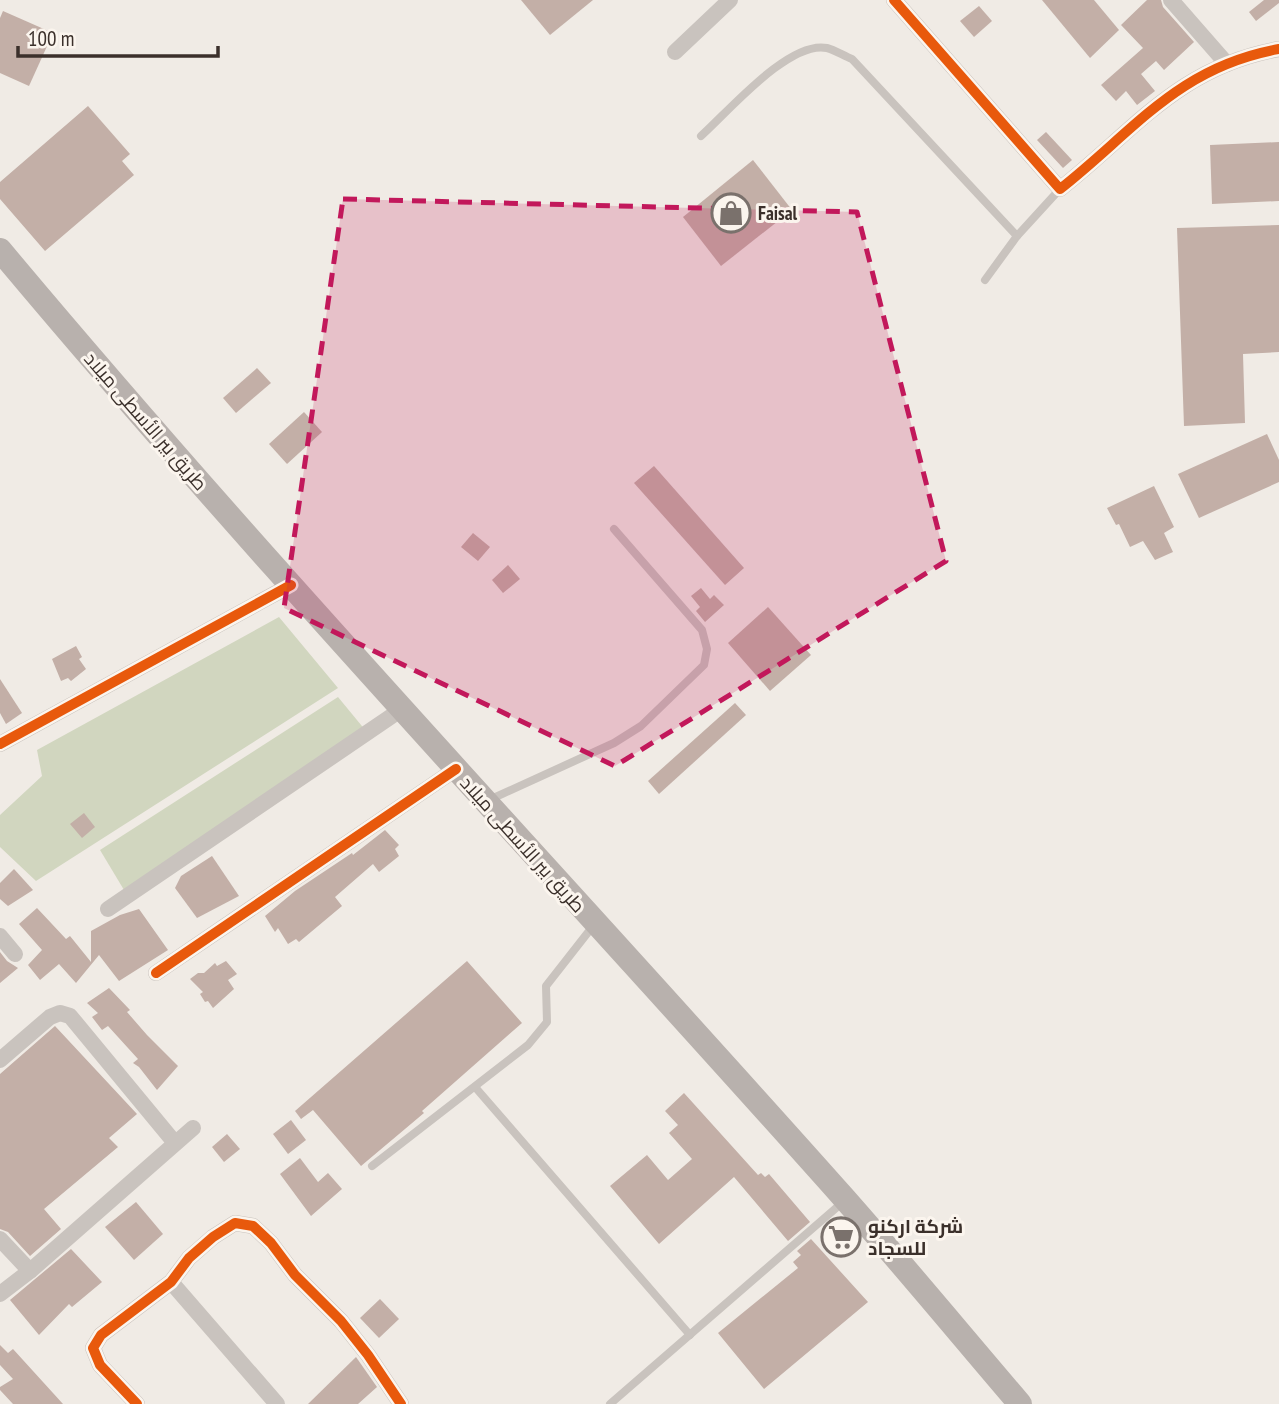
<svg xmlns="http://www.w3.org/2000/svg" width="1279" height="1404" font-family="'PT Sans Narrow',Cairo,sans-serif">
	<rect width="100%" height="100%" fill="#f0ebe5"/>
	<!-- green -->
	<g fill="#d1d6bf">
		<path d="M279 617 338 688 36 881 0 847V815L42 776 37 750Z"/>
		<path d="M338 697 366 731 124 890 100 850Z"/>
	</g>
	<!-- building -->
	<g fill="#c3afa7">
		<path d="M521 0H593L550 35Z"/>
		<path d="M1042 0H1094L1119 30 1090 58Z"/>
		<path d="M1147 0H1161L1163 7 1194 42 1164 70 1156 61 1141 74 1155 91 1137 105 1126 91 1116 101 1101 85 1143 48 1121 25Z"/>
		<path d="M1264 0H1279V3L1256 21 1249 12Z"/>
		<path d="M979 6 992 21 974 37 960 21Z"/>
		<path d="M3 11 53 33 29 86 0 73V18Z"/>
		<path d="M88 106 130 154 122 161 134 175 45 251 0 199V182Z"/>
		<path d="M1046 132 1072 160 1063 168 1037 140Z"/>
		<path d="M1279 142V201L1212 204 1210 145Z"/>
		<path d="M753 160 792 210 721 266 683 217Z"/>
		<path d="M1279 225V352L1243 354 1245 423 1184 426 1177 228Z"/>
		<path d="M257 368 271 383 236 413 223 398Z"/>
		<path d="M304 412 322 432 287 464 269 444Z"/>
		<path d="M1267 434 1279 460V482L1199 518 1178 474Z"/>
		<path d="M654 466 744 568 725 585 634 483Z"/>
		<path d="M1154 486 1174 527 1164 533 1173 552 1155 560 1143 541 1130 547 1119 524 1116 525 1107 508Z"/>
		<path d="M473 533 490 547 478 561 461 547Z"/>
		<path d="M508 565 520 579 503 593 492 580Z"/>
		<path d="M701 588 710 599 714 595 724 605 705 622 696 611 700 607 691 596Z"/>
		<path d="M768 607 811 655 770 691 728 643Z"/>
		<path d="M76 646 82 657 79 659 86 669 71 681 68 678 61 681 52 659Z"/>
		<path d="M0 679 22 713 6 724 0 713Z"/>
		<path d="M735 703 746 715 659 794 648 781Z"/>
		<path d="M84 813 95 827 82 838 70 824Z"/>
		<path d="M385 830 399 845 395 849 399 856 379 872 373 864 335 897 342 906 299 942 296 939 288 944 278 928 275 932 265 916 295 891 352 853 353 855Z"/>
		<path d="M212 856 239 896 197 918 175 888 181 876Z"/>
		<path d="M14 869 33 890 8 906 0 899V883Z"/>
		<path d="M37 908 66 939 70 936 91 962V931L120 915 139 909 168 950 119 981 99 955 76 983 59 964 40 980 28 965 42 950 19 924Z"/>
		<path d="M0 952 7 961 18 968 0 983Z"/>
		<path d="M226 961 237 974 228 980 234 989 213 1008 208 1001 205 1002 200 994 203 992 190 979 198 973H204L215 963 217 966Z"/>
		<path d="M467 961 522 1023 422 1111 424 1113 361 1166 313 1110 301 1119 295 1111Z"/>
		<path d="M109 988 130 1010 127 1012 147 1035 178 1066 157 1090 139 1067 133 1063 138 1059 108 1026 102 1030 92 1017 98 1013 87 1003Z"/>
		<path d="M55 1026 137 1114 109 1138 118 1147 44 1209 61 1229 30 1256 8 1232 0 1229V1074Z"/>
		<path d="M684 1093 758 1175 761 1173 765 1177 769 1174 810 1222 788 1241 734 1177 659 1244 610 1186 647 1155 668 1180 692 1159 669 1133 678 1125 665 1111Z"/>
		<path d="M291 1120 306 1140 288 1154 273 1134Z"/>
		<path d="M227 1134 240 1149 224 1162 212 1147Z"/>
		<path d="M300 1158 318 1182 328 1173 342 1189 311 1216 280 1174Z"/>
		<path d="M136 1202 163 1234 134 1260 105 1227Z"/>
		<path d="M811 1239 868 1302 764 1389 718 1333 798 1268 793 1262 801 1255 797 1251Z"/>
		<path d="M71 1249 102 1282 72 1307 69 1304 39 1335 10 1300Z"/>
		<path d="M380 1299 399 1319 379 1338 360 1318Z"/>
		<path d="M0 1345 8 1353 13 1349 63 1404H13L0 1390V1387L13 1379 0 1365Z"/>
		<path d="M356 1357 377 1387 358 1404H308Z"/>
	</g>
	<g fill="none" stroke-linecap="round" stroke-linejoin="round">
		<!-- service -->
		<g stroke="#c9c3be" stroke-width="8">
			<path d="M701 136C728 112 789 40 827 48 835 50 844 56 852 59L1017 236"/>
			<path d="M985 280 1017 236 1060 189"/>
			<path d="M489 800 614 743 641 726 704 665 707 649 702 630 614 529"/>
			<path d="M475 1087 690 1335"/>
			<path d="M372 1166 528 1045 547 1022 546 986 593 926"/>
			<path d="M610 1404 843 1202"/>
		</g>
		<!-- minor -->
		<g stroke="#c9c3be" stroke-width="16">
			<path d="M894 0 1060 189C1134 131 1178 67 1279 49"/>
			<path d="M1171 0 1227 64"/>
			<path d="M675 52 730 0"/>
			<path d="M0 744 291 585"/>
			<path d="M108 909 402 709"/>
			<path d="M0 936 15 954"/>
			<path d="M156 973 456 769"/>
			<path d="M0 1060 50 1017 60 1013 70 1016 175 1143"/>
			<path d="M0 1239 30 1271"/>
			<path d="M171 1282 277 1404"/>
			<path d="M0 1294 30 1271 193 1128"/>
			<path d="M137 1404 100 1365 93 1348 101 1335 171 1282 189 1258 213 1237 235 1223 253 1226 271 1243 295 1275 341 1321 368 1355 401 1404"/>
		</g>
		<!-- primary -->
		<path stroke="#b8b1ad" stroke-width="24" d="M0 250C272 575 563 882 844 1198 904 1266 961 1335 1020 1404"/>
		<!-- cycleway casing -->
		<g stroke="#fbf5ee" stroke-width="15">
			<g id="cycleway">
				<path d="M894 0 1060 189C1134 131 1178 67 1279 49"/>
				<path d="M0 744 291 585"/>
				<path d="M156 973 456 769"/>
				<path d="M137 1404 100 1365 93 1348 101 1335 171 1282 189 1258 213 1237 235 1223 253 1226 271 1243 295 1275 341 1321 368 1355 401 1404"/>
			</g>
		</g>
		<!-- cycleway -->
		<use href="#cycleway" stroke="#e8590c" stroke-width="10"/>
	</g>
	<!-- marked area -->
	<path fill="#c2185b" fill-opacity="0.2" stroke="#c2185b" stroke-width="5" stroke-dasharray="14 9" stroke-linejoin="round" d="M343 199 857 212 946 561 615 766 284 608Z"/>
	<!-- icons -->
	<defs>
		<g id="shop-ring" transform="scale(2.0125)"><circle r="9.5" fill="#fbf5ee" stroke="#7a716c" stroke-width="1.5"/><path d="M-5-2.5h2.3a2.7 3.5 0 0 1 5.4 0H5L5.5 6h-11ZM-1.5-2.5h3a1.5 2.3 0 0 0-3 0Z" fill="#7a716c"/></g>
		<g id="supermarket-ring" transform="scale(2.0125)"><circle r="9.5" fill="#fbf5ee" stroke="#7a716c" stroke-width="1.5"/><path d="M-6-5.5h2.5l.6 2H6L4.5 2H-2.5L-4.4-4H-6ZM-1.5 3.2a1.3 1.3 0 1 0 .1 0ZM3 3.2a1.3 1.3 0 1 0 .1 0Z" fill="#7a716c"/></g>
	</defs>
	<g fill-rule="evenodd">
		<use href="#shop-ring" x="731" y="213"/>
		<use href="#supermarket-ring" x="841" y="1237"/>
	</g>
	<g text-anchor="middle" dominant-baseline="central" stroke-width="6" stroke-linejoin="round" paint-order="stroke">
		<!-- poi labels -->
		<g font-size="19" font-weight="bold" fill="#3b302b" stroke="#fbf5ee" text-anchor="start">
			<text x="758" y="213">Faisal</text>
			<text x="868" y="1226">شركة اركنو<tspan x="868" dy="22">للسجاد</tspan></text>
		</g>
		<!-- street labels -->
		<g font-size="19" fill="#3b302b" stroke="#fbf5ee">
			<text transform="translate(146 421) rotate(49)">طريق بير الأسطى ميلاد</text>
			<text transform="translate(523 844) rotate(48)">طريق بير الأسطى ميلاد</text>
		</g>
	</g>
	<!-- scale -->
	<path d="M18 46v10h200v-10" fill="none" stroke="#3b302b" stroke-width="3.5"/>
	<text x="28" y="46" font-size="21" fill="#3b302b" stroke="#fbf5ee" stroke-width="5" paint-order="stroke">100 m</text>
</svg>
